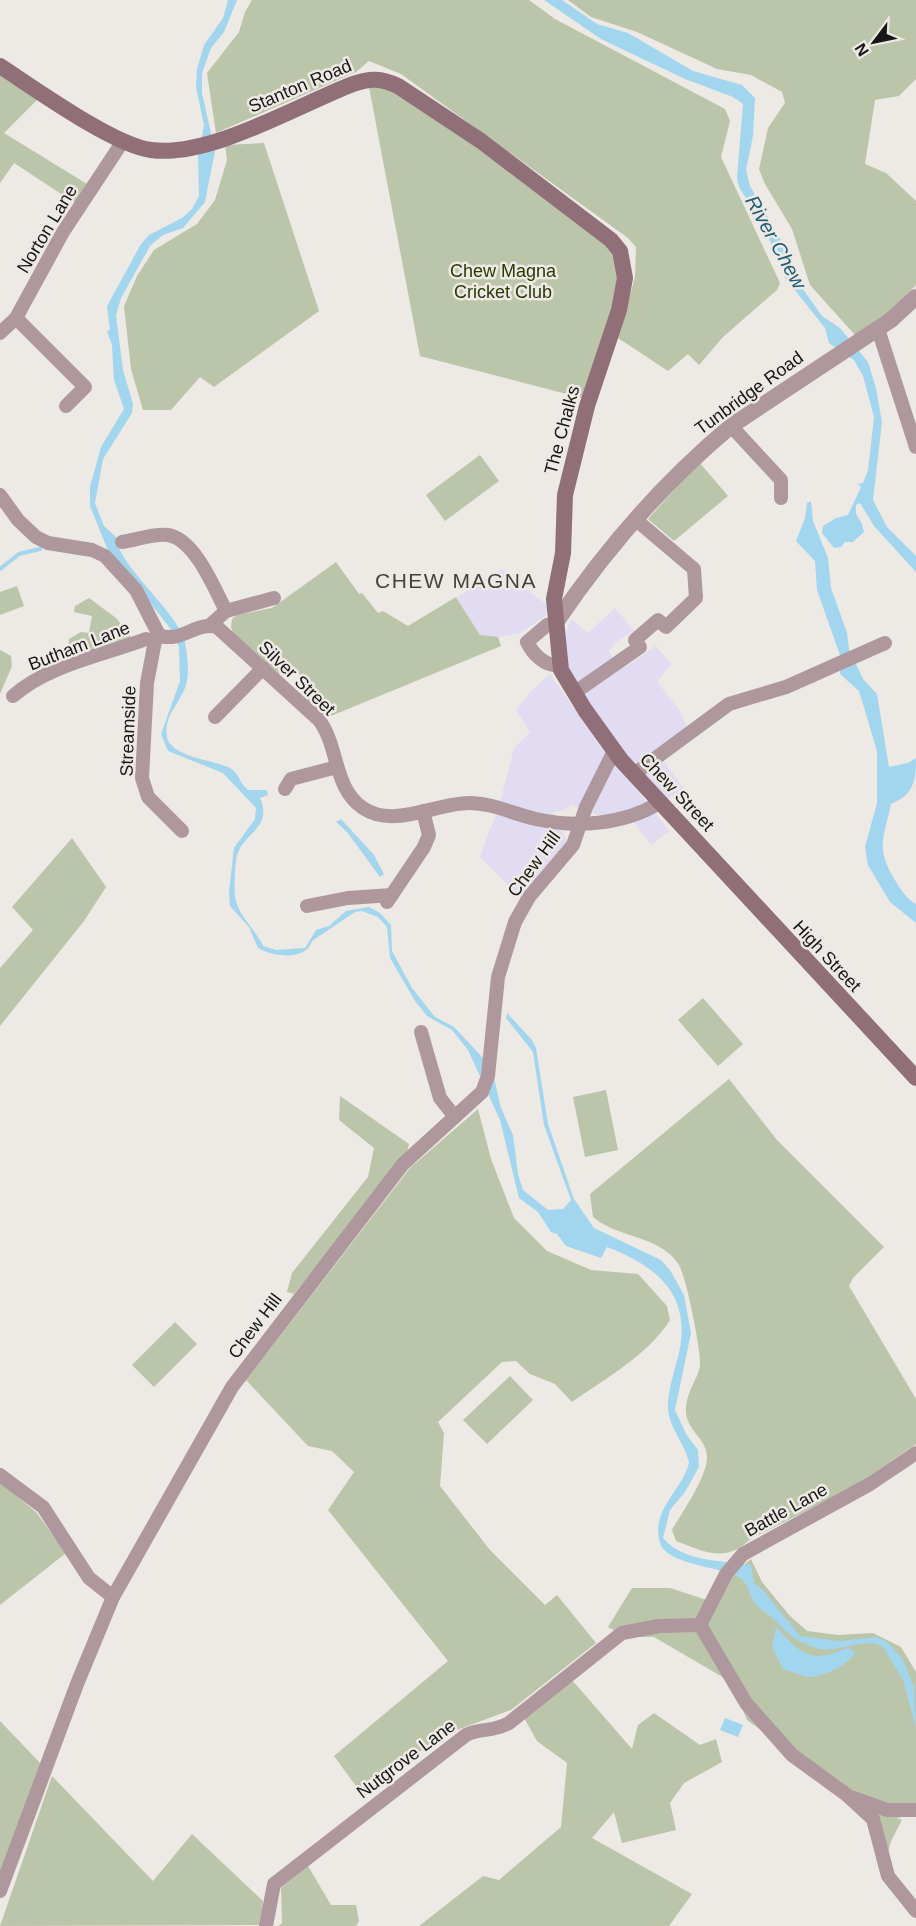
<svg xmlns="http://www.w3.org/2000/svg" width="916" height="1926" viewBox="0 0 916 1926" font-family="Arial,sans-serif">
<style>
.commercial{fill:#e1dcf2}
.green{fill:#bbc5a9}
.water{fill:#a2d6ef}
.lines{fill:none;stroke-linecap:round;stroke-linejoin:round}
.stream{stroke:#a2d6ef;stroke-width:4}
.minor{stroke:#ae979d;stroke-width:14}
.tertiary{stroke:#ae979d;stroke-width:16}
.secondary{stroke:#916f78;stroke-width:16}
.labels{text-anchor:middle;stroke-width:5;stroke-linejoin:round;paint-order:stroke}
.street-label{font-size:18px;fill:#191716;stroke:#ede9e4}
.park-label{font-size:18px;fill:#2c3904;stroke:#ede9e4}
.water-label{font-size:20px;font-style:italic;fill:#1e5d77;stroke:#ede9e4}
.quarter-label{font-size:21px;letter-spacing:1.5px;fill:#46433f;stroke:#ede9e4}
</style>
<rect width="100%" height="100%" fill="#ede9e4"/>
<!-- commercial -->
<g class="commercial">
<path d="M502 569 548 606 546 615 521 633 498 637 480 635 457 597Z"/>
<path d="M615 608 634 631 616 642 609 651 614 662 626 667 656 646 671 664 657 682 680 711 687 729 657 752 684 789 663 802 582 696 566 662 563 642 571 619 588 633Z"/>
<path d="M550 674 601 747 621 769 669 831 651 845 631 818 598 815 572 805 564 810 552 812 568 842 524 901 480 857 500 803 514 748 530 732 516 710 530 692Z"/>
</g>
<!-- green -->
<g class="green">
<path d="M252 0H529L555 19 725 109 730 121 721 157 780 283 777 290 723 337 699 365 688 354 668 371 618 338 635 277 636 247 628 238 401 74 369 61 356 72 216 133 207 73 239 32 245 12Z"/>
<path d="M568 0H916V79L899 96 875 100 865 164 886 173 916 201V285L890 313 855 335 810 285 792 229 765 184 759 169 768 128 785 103 782 92 751 75 717 69 637 32 591 17Z"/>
<path d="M0 74 39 98 4 133 87 184 75 203 14 163 0 183Z"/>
<path d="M385 86 407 96 614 248 620 266 614 302 582 398 420 356 369 87Z"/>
<path d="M264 143 319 311 214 387 200 377 171 410H143L131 369 124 306 137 276 154 250 197 224 215 200 227 160 225 145Z"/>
<path d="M480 455 499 481 445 521 426 495Z"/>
<path d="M699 462 728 496 674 541 648 519Z"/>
<path d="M336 562 359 594 362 593 378 613 383 611 408 626 456 597 480 635 498 637 501 646 326 718 321 717 300 699 304 696 298 684 303 682 296 668H288L275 676 234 636 231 627 232 619 237 615 272 608Z"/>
<path d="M17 586 24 606 0 615V592Z"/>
<path d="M89 598 116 618 134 641 67 663 69 639 81 632 89 633 92 616 74 612 75 606Z"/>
<path d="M0 650 11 656 12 666 0 694Z"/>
<path d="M72 838 106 887 84 921 0 1026V968L33 930 12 907Z"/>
<path d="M703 998 743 1044 718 1066 678 1020Z"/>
<path d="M729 1079 777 1140 884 1247 853 1278 849 1286 916 1399V1444L855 1486 749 1540C726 1563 704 1552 676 1541L672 1530C682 1512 708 1476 707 1456 706 1438 687 1431 686 1412 685 1392 700 1377 700 1364 701 1351 687 1282 681 1270 680 1265 674 1258 671 1255 649 1235 615 1236 593 1217L590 1194Z"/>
<path d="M606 1090 618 1150 585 1157 573 1097Z"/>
<path d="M340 1096 409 1144 407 1153 294 1294 287 1292 292 1273 368 1177 374 1148 339 1120Z"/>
<path d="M478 1109 491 1159 514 1218 547 1251 591 1270 638 1274 667 1306 670 1320C648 1355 606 1378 572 1402L555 1384 530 1374 516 1361 502 1362 438 1422 444 1433 440 1486 490 1550 545 1605 557 1595 596 1643 511 1710 438 1737 364 1797 334 1756 448 1661 328 1510 354 1472 332 1451 308 1446 246 1380 410 1168Z"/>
<path d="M175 1322 197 1344 154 1387 132 1365Z"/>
<path d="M510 1376 533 1400 487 1444 463 1420Z"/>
<path d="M0 1482 36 1512 66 1553 0 1605Z"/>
<path d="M751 1559 762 1582 790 1616 807 1631 838 1635 873 1633 901 1647 916 1672V1814L897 1818 902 1820 891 1841 887 1857 862 1803 747 1720 731 1682 654 1637H625L608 1627 632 1588H670L710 1601 728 1578Z"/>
<path d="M572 1680 632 1749 638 1725 654 1713 700 1745 716 1739 722 1762 684 1783 670 1803 676 1830 622 1843 614 1812 592 1838 692 1894 669 1926H419L483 1876 499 1880 561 1827 567 1763 537 1741 524 1718Z"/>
<path d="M0 1721 42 1765 0 1873Z"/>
<path d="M52 1776 153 1881 192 1834 263 1901 262 1925 0 1926Z"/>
<path d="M308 1866 331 1905H356L359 1921 356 1926H278L282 1923 281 1888Z"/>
</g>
<!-- water -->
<g class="water">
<path d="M228 0H237L224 32 211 48 202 73V93L215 151 205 202 183 228 163 235 150 246 121 298 116 315 123 370 133 404 132 413 103 459 95 503 104 526 118 539C114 560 175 611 184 638 187 651 190 672 186 685 180 705 161 717 168 741 180 759 211 759 230 768 239 773 240 784 248 790H267L268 795 260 798C273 828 245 831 237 855 235 862 234 889 235 897 237 914 256 930 263 946L276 950 305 948 316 930 329 926 346 911 369 907 380 913 391 925 392 951 412 988 435 1017 454 1027 485 1060 493 1074 501 1108 513 1135 518 1174 523 1190 548 1210 563 1209 571 1200 544 1125 533 1052 506 1018 507 1013 532 1040 536 1048 548 1124 574 1199 594 1228 661 1260 670 1270 684 1295 691 1333 675 1410 686 1434 698 1450 699 1467 685 1492 670 1510 663 1538C684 1563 722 1560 751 1565L754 1583 763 1590 800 1636 840 1641 876 1637 886 1641 902 1658 914 1687 916 1728 903 1680 883 1647C864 1636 840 1653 820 1649 800 1644 787 1634 775 1620 769 1614 758 1609 754 1602 748 1593 749 1582 737 1576 719 1567 666 1564 660 1543 650 1510 682 1491 689 1463 685 1442 666 1425 668 1403 669 1387 675 1369 679 1353 692 1294 656 1266 607 1247L601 1258 566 1246 557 1234 551 1232 538 1212 519 1198 500 1120 468 1050 452 1030 427 1016 415 1001 390 958 387 927 378 917 362 911 355 912 312 941C306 961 273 957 258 948L249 927 230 906 229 892 234 848 255 819 256 808 223 773 168 751 161 734 180 681 179 647 170 628 107 548 90 506V487L101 447 124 409 114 380 112 345 107 331 110 330 107 306 141 244 149 235 182 218 192 209 199 196 198 155 204 125 196 87 197 69 204 45 223 18Z"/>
<path d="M544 0H562L597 24 628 33 693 71 742 85 755 98 753 136 746 170 750 186 780 238 800 285 822 316 840 328 868 362 876 388 882 422 873 500 887 527 916 556V572L874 526 860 503 856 505V514L862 524 864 532 853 542H845L841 547 834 548 822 533 823 526 836 518 848 515 861 487 858 484 863 483 868 470 874 417 863 376 854 360 829 343 825 328 786 279 764 227 739 187 737 178 743 104 733 97 685 79 601 39Z"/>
<path d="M811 501 813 521 828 558 831 588 847 633 849 649 863 679 877 694 889 767 908 763 916 758C916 780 914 795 891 804 884 838 875 848 895 880 901 890 906 898 916 904V923L890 902 868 865 865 847 877 803V751L859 691 840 674 841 658 817 590 815 561 796 541 805 518 807 503Z"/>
<path d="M341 819 374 855 384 874 380 877 347 832 336 822Z"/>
<path d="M776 1627C803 1655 809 1664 848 1648L855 1652C851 1664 824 1676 811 1677 803 1677 792 1671 783 1669L772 1647Z"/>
<path d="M725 1718 743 1725 738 1737 720 1730Z"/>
</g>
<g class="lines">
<!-- stream -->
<path class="stream" d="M0 569 19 554 40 549"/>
<!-- minor -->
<g class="minor">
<path d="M16 318 85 387 66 406"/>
<path d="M878 329 916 447"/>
<path d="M0 333 16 318 63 232 123 141"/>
<path d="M731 426 781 480V498"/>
<path d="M0 495 18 520 36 537 48 543 92 550 105 556 136 590 159 635"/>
<path d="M122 542C136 540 154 533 168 535 195 539 215 590 226 611"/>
<path d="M555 624 547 625 527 642C533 654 545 667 560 665"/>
<path d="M210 625 226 611 274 598"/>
<path d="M159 635C180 644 196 621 217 627L319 720C339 746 333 788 363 808 394 829 436 803 469 803 493 803 513 814 536 819 576 828 623 825 659 803"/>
<path d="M155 641 147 683 142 778 148 797 182 831"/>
<path d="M574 693 640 647 635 640 658 620 666 627 696 598 694 569 635 519"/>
<path d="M13 696C48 665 104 655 146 639L155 641 159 635"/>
<path d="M215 717 263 668"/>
<path d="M634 774 729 704 786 687 885 643"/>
<path d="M285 789 291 779 337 767"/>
<path d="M387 902 424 847 429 835 423 811"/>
<path d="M307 906 348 898 392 895"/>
<path d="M421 1032 440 1098 455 1117"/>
<path d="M0 1475 43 1507 89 1578 113 1597"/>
<path d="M700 1625 746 1703 792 1755 847 1795 873 1819 888 1876 916 1911"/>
<path d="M700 1625 726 1574 743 1554 870 1484 916 1453"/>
<path d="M854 1798 887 1810H916"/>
<path d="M0 1891 77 1684 113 1597 232 1387 403 1164 482 1092 488 1076 498 977 515 922 529 897 573 845 586 807 614 751"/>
<path d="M266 1926 274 1884 466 1735C482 1727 491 1733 509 1723L622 1633 659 1626 700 1625"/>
</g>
<!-- tertiary -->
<path class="tertiary" d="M555 624C604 551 663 483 731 426L891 320 916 297"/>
<!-- secondary -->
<path class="secondary" d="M0 66C34 88 113 145 151 150 210 158 298 105 353 84 370 78 381 78 398 86L481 141 611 240 620 251 625 278 619 310 587 406 565 495 563 553 554 599 561 670 585 710 621 760 916 1078"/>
</g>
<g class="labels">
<!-- street labels -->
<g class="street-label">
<text transform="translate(300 86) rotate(-23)" y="6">Stanton Road</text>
<text transform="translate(47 229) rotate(-59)" y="6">Norton Lane</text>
<text transform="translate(749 393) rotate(-36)" y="6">Tunbridge Road</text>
<text transform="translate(562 430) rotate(-75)" y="6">The Chalks</text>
<text transform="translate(79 646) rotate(-21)" y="6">Butham Lane</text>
<text transform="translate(297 678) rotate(44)" y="6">Silver Street</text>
<text transform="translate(128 731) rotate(-88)" y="6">Streamside</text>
<text transform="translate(677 792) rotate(47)" y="6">Chew Street</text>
<text transform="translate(534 864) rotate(-54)" y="6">Chew Hill</text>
<text transform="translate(827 956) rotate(47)" y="6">High Street</text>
<text transform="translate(255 1326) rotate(-53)" y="6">Chew Hill</text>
<text transform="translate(786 1510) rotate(-29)" y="6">Battle Lane</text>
<text transform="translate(406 1759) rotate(-37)" y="6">Nutgrove Lane</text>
</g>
<!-- park labels -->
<g class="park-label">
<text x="503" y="277">Chew Magna<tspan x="503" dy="21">Cricket Club</tspan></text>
</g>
<!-- water labels -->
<g class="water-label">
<text transform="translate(776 242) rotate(61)" y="7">River Chew</text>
</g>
<!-- quarter labels -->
<g class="quarter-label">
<text x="456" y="588">CHEW MAGNA</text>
</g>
</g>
<!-- north arrow -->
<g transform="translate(874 42) rotate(238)" stroke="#ede9e4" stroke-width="4.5" paint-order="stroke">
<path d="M0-4.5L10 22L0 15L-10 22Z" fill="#191716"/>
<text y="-9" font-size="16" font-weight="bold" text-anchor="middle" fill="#191716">N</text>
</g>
</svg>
